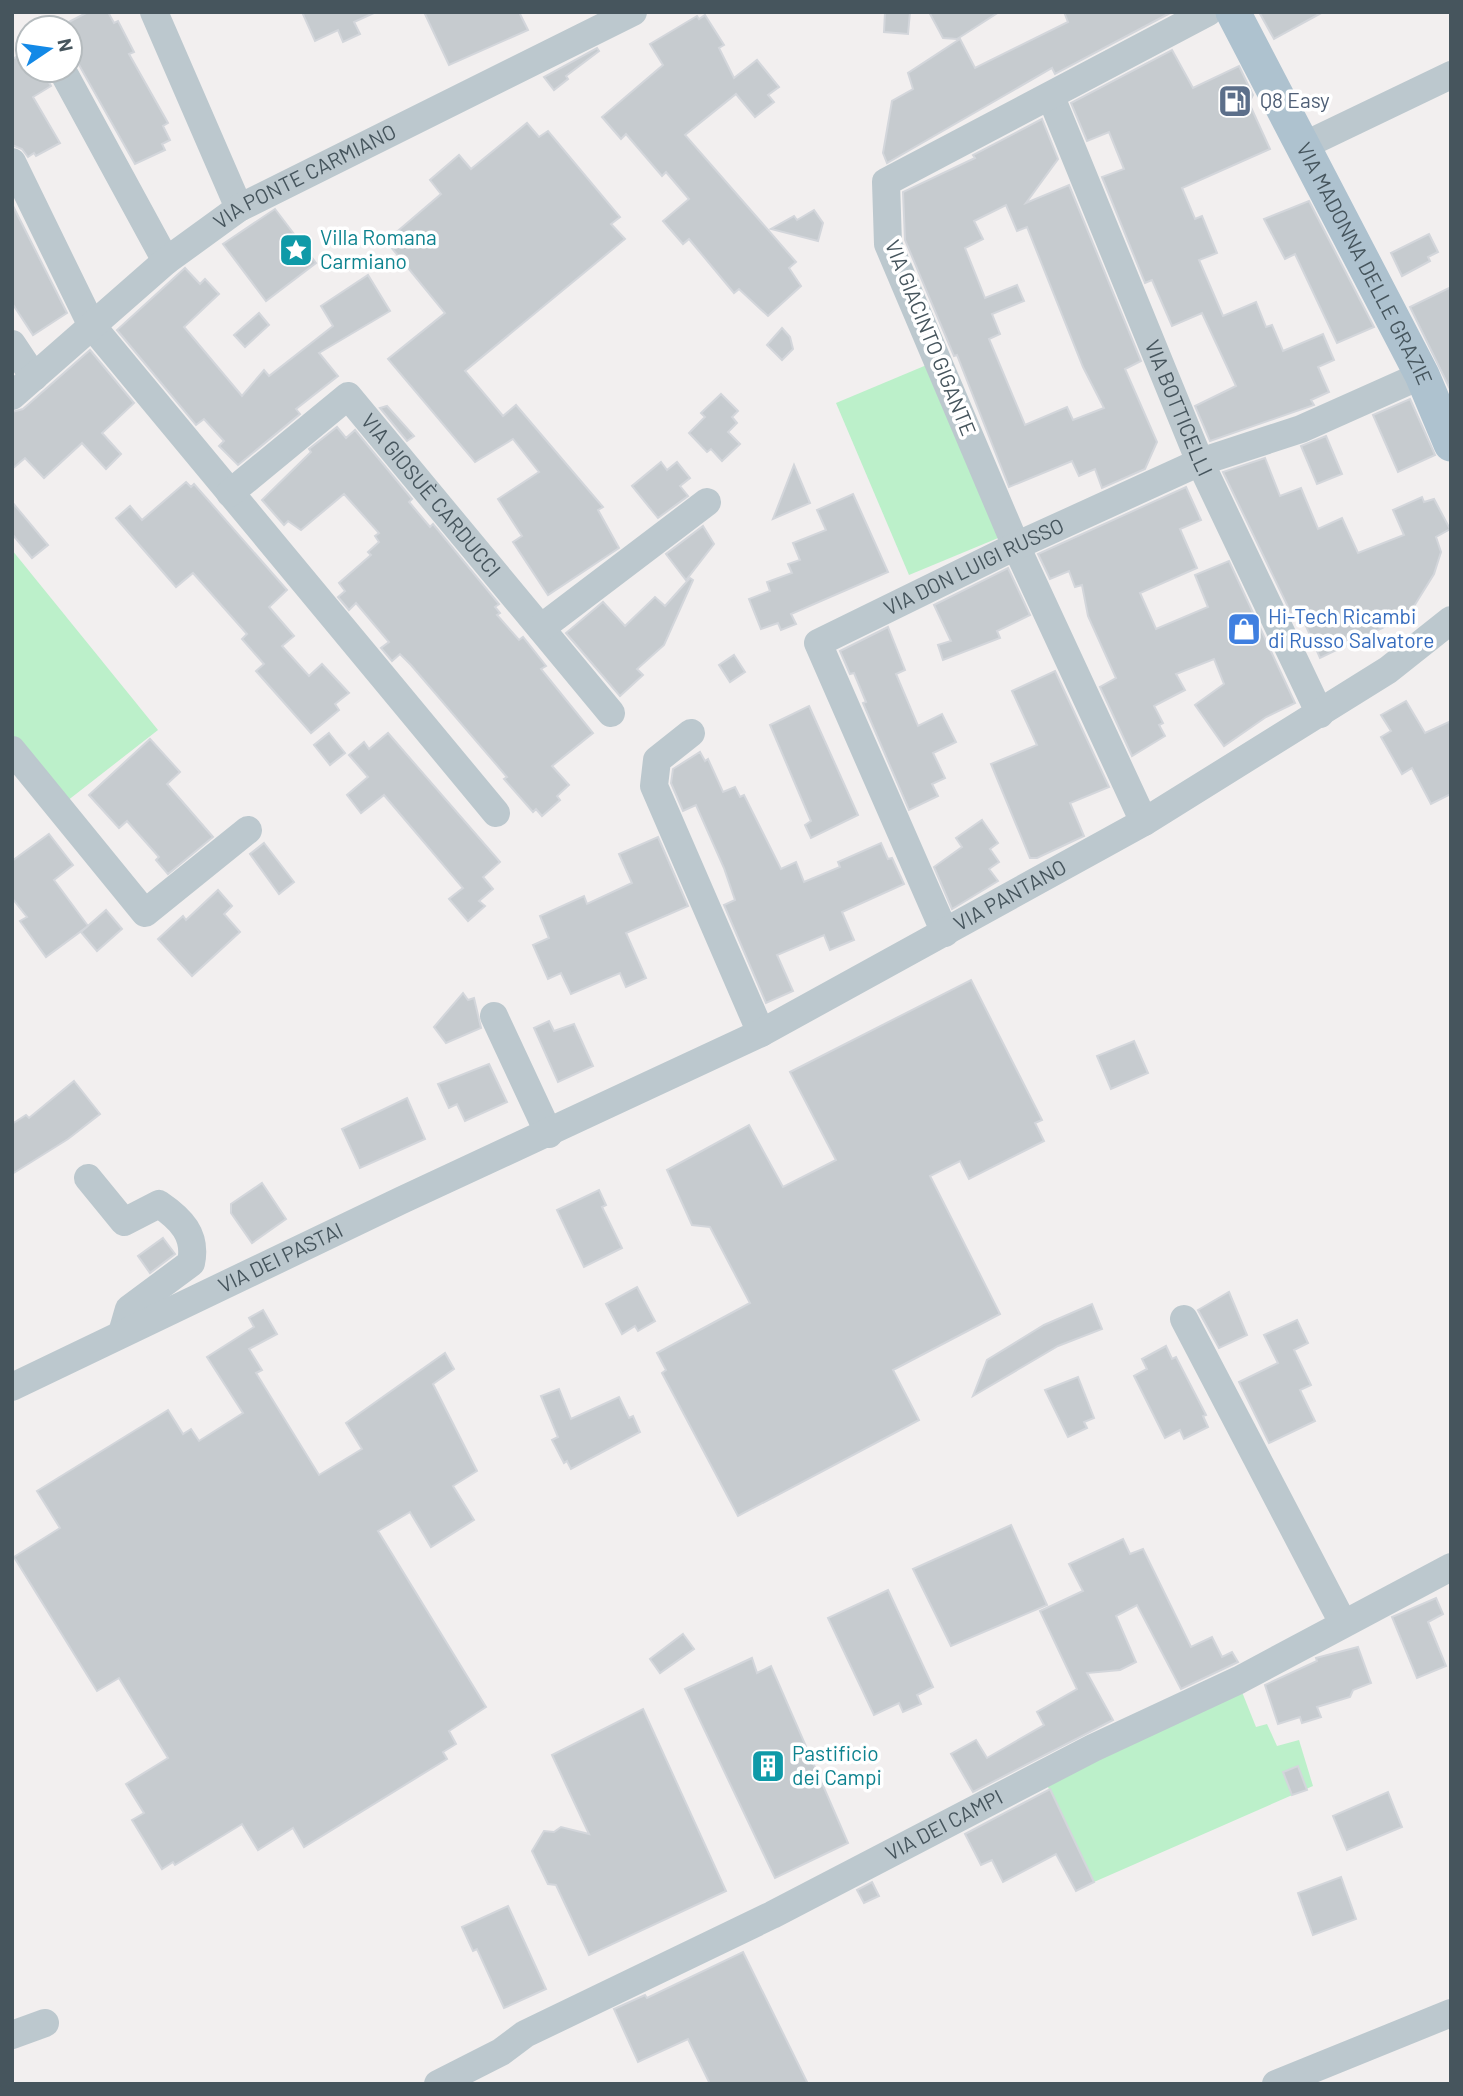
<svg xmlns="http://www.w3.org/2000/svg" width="1463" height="2096" viewBox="0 0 1463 2096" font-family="Barlow,sans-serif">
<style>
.green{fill:#bcf0ca}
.building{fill:#c6cbcf;stroke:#d3d6db;stroke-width:2;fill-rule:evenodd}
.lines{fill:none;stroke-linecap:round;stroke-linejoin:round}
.minor{stroke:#bcc8ce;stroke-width:28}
.major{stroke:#aec2cf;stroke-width:35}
.labels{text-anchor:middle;stroke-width:7;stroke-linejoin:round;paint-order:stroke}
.service-label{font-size:21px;fill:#4e5e75;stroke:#fff;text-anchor:start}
.street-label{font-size:21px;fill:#46555d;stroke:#fff}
.culture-label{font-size:21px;fill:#0d838f;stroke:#fff;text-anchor:start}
.shop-label{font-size:21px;fill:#366cbe;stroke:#fff;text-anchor:start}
</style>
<rect width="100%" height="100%" fill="#f2efef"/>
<!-- green -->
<g class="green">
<path d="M929 364 1003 536 909 575 836 403Z"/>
<path d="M12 550 158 730 67 801 12 734Z"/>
<path d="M1240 1687 1256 1727 1267 1724 1277 1746 1299 1740 1313 1786 1094 1882 1047 1785Z"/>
</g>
<!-- building -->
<g class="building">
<path d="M88 12H108L114 23 118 21 134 52 129 54 168 123 163 126 170 140 162 144 165 150 135 164 70 49V28L63 25Z"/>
<path d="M302 12H376L354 22 360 34 343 42 338 30 315 41Z"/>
<path d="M424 12H519L528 30 449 65Z"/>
<path d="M885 12H910L908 34 884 32Z"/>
<path d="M929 12H999L957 39 943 38Z"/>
<path d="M1064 12H1172L1055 74 1052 68 887 163 883 153 892 101 913 89 908 73 960 39 975 68 1068 22Z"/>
<path d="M1259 12H1323L1274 39Z"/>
<path d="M705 15 724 45 719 48 734 78 757 60 779 87 768 95 774 102 755 117 736 94 685 135 796 262 789 268 801 286 768 316 739 289 734 293 689 239 683 244 663 221 689 199 666 172 662 176 626 134 621 139 602 117 663 65 650 44 697 16 699 19Z"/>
<path d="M597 48 599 51 566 76 568 79 554 90 544 77Z"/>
<path d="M1172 50 1193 88 1239 66 1253 95 1249 103 1270 149 1182 188 1195 219 1202 216 1217 253 1199 260 1223 316 1256 302 1266 327 1272 325 1283 351 1323 334 1334 360 1318 367 1329 392 1311 400 1314 405 1210 441 1195 406 1236 386 1202 313 1172 326 1152 280 1145 283 1102 177 1124 169 1109 132 1087 141 1071 103Z"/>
<path d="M28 51V70H42L51 86 33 97 60 143 36 156 34 153 28 157 22 149 12 145V59Z"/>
<path d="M1042 119 1058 159 1026 203 1069 185 1141 361 1125 369 1157 442 1145 469 1102 488 1095 469 1079 476 1072 461 1009 487 957 355 954 356 905 240 903 192 975 158 973 155ZM1006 205 1017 231 1027 227 1083 367 1104 408 1073 420 1067 407 1025 425 989 339 1000 334 992 314 1024 301 1017 285 985 298 965 248 983 239 974 221Z"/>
<path d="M527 123 539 137 548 131 620 217 611 224 625 239 465 371 503 416 516 405 603 507 598 510 619 548 548 595 513 542 522 536 498 499 539 472 513 439 475 462 388 359 445 313 386 241 441 194 430 180 459 155 471 169Z"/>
<path d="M1309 201 1374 327 1337 343 1295 254 1285 259 1264 219Z"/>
<path d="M12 204 67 313 33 335 12 303Z"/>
<path d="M275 209 316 263 266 301 223 244Z"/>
<path d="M814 210 823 223 818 241 771 229 794 216 797 220Z"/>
<path d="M1429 234 1438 252 1428 257 1430 261 1402 276 1391 253Z"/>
<path d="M185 268 200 284 205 279 219 294 184 327 242 396 264 370 269 376 333 326 321 306 368 275 390 311 319 353 338 376 296 409 300 414 238 465 219 446 224 441 204 419 196 425 117 330Z"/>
<path d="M1451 287V391L1410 307Z"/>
<path d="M259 313 269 325 245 347 234 335Z"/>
<path d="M782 328 790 337 793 349 782 360 767 345Z"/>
<path d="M90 350 134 403 102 433 121 454 106 469 82 443 44 478 25 458 12 469V412L23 409Z"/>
<path d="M721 394 738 411 732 417 737 423 728 432 740 444 722 461 711 449 707 452 689 433 705 417 701 413Z"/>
<path d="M1410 399 1435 455 1398 472 1373 415Z"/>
<path d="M387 406 414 436 407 441 380 408Z"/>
<path d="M337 427 346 438 355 430 412 499 409 502 430 527 433 524 499 604 495 607 500 613 497 615 519 640 523 637 546 666 541 669 593 733 552 766 569 785 557 796 560 800 542 816 536 809 533 812 504 779 507 777 411 665 400 654 392 661 381 648 389 642 356 603 349 610 338 597 345 591 339 583 371 555 368 552 379 542 375 536 379 533 344 494 301 530 288 521 284 525 262 500 311 452 309 449Z"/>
<path d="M1326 436 1342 474 1317 484 1301 446Z"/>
<path d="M1265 458 1280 496 1301 488 1318 529 1342 518 1358 553 1404 535 1393 510 1422 497 1424 502 1434 499 1450 529 1436 537 1441 552 1434 574 1411 611 1398 616 1399 620 1320 658 1299 610 1291 613 1223 472Z"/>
<path d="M661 462 667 470 677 462 690 478 680 486 688 496 658 518 632 486Z"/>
<path d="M794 465 810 503 773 519Z"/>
<path d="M186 482 191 487 194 484 287 590 269 607 294 636 282 646 309 676 322 664 349 693 335 704 339 710 311 733 256 671 264 664 242 639 247 634 193 573 176 587 116 518 130 506 142 520Z"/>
<path d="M1186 487 1201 520 1180 529 1197 568 1140 593 1156 629 1208 607 1195 575 1229 561 1295 703 1266 717 1224 746 1195 705 1224 684 1214 659 1176 674 1185 690 1154 706 1163 723 1159 725 1165 736 1132 756 1100 687 1116 678 1088 616 1082 585 1075 587 1069 571 1050 579 1038 554Z"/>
<path d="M853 494 888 572 791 614 796 624 781 630 778 623 761 629 749 599 770 591 767 582 792 573 788 564 800 560 793 543 826 530 817 510Z"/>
<path d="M12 502 48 545 32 558 12 534Z"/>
<path d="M703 526 714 544 686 580 666 554Z"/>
<path d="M1008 568 1030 615 997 631 1000 638 943 660 938 645 951 641 934 605Z"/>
<path d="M690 578 693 580 664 645 637 669 643 675 620 696 566 633 603 602 625 626 655 597 665 606Z"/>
<path d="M888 627 905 670 896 674 918 726 942 714 956 742 933 753 945 778 932 784 938 796 909 810 863 703 866 702 854 673 850 674 840 651Z"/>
<path d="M734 655 745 672 730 682 719 665Z"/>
<path d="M1055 671 1109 787 1070 803 1084 836 1037 858H1030L991 764 1037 745 1012 691Z"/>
<path d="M1406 701 1425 733 1451 721V794L1431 804 1412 768 1402 774 1381 737 1391 731 1381 715Z"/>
<path d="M809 706 858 815 811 838 805 825 811 821 770 725Z"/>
<path d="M329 733 345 753 330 765 314 745Z"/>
<path d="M388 733 500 862 483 877 493 889 479 901 485 906 468 921 449 899 463 888 384 795 361 813 347 795 368 777 349 755 364 742 369 749Z"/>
<path d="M150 739 180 772 167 784 213 837 168 874 156 860 159 857 127 821 119 828 89 795Z"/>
<path d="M700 752 705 761 708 759 723 792 735 787 740 797 744 795 781 869 796 862 804 882 840 867 838 862 881 843 888 859 892 858 904 884 842 912 854 940 830 950 824 935 777 955 793 991 766 1003 724 905 735 900 724 868 696 805 683 811 671 783 673 769Z"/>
<path d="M982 820 998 843 990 849 999 862 989 869 998 881 952 909 934 867 962 847 956 838Z"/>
<path d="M49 834 73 865 54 880 88 926 46 957 20 921 27 917 12 898V861Z"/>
<path d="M658 837 688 906 626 933 646 978 626 987 620 973 571 994 561 973 548 979 533 945 549 938 540 916 584 896 587 904 632 883 619 854Z"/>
<path d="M264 843 294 882 279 894 250 854Z"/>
<path d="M218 890 232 906 224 914 240 932 192 976 158 939 183 916 186 920Z"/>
<path d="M106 910 122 929 97 951 81 932Z"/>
<path d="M971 980 1042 1120 1035 1123 1044 1141 969 1179 960 1161 930 1176 1000 1314 893 1370 919 1420 738 1516 662 1373 666 1370 657 1353 750 1303 710 1227 692 1225 667 1170 749 1125 783 1187 836 1160 790 1072Z"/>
<path d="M463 993 468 1000 474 998 481 1028 446 1043 434 1027Z"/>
<path d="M549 1021 554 1031 574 1024 593 1066 558 1082 534 1028Z"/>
<path d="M1134 1041 1148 1073 1111 1089 1097 1056Z"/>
<path d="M489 1064 507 1102 465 1121 457 1104 449 1108 438 1084Z"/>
<path d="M74 1081 100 1114 68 1139 12 1174V1124L26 1115 29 1118Z"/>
<path d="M407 1098 425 1139 360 1168 342 1129Z"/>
<path d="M262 1183 286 1219 252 1243 231 1213V1204Z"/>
<path d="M599 1190 606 1205 602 1207 622 1248 584 1267 557 1210Z"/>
<path d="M163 1238 175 1254 150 1273 138 1256Z"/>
<path d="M637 1287 655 1321 638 1331 635 1326 622 1334 606 1304Z"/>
<path d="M1229 1292 1247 1335 1219 1348 1198 1310Z"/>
<path d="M1092 1304 1102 1329 1058 1346 973 1396 987 1360 1044 1325Z"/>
<path d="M263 1310 277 1334 249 1349 262 1370 256 1373 319 1475 362 1449 346 1423 445 1353 454 1369 433 1384 477 1471 453 1486 474 1520 431 1547 410 1512 378 1531 486 1707 449 1731 456 1744 443 1752 447 1759 304 1847 293 1828 258 1850 242 1824 175 1865 173 1862 162 1869 132 1820 144 1813 126 1784 168 1758 119 1678 97 1691 14 1557 60 1528 37 1491 168 1410 183 1434 191 1429 199 1441 243 1413 207 1357 254 1327 249 1318Z"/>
<path d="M1297 1320 1308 1343 1294 1350 1311 1385 1300 1390 1315 1421 1269 1443 1239 1382 1278 1363 1264 1335Z"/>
<path d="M1166 1346 1172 1359 1176 1357 1206 1415 1203 1416 1208 1427 1184 1439 1180 1430 1165 1438 1134 1376 1147 1369 1142 1359Z"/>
<path d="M1078 1377 1094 1418 1084 1422 1087 1428 1068 1437 1045 1390Z"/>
<path d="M559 1389 571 1419 619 1397 629 1418 633 1416 640 1432 571 1469 567 1461 564 1463 552 1440 558 1437 541 1396Z"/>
<path d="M1011 1525 1047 1605 951 1646 913 1569Z"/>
<path d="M1123 1539 1130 1554 1143 1549 1191 1647 1212 1637 1222 1657 1232 1652 1238 1662 1181 1689 1137 1605 1116 1616 1136 1662 1120 1670 1087 1673 1113 1720 973 1792 951 1754 976 1740 987 1758 1044 1725 1037 1712 1077 1689 1040 1611 1083 1591 1069 1564Z"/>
<path d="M888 1590 933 1687 917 1695 921 1704 903 1712 899 1703 874 1715 828 1618Z"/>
<path d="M1436 1598 1443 1614 1428 1622 1446 1666 1417 1678 1392 1617Z"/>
<path d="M683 1634 694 1649 660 1673 650 1659Z"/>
<path d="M1358 1647 1371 1683 1353 1690 1350 1697 1317 1707 1321 1717 1302 1723 1300 1717 1278 1724 1265 1685 1317 1661 1316 1658Z"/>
<path d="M752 1658 757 1673 771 1666 848 1843 775 1878 685 1689Z"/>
<path d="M643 1709 726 1891 589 1955 556 1885 548 1884 532 1851 544 1831 554 1832 561 1827 589 1834 552 1755Z"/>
<path d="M1298 1766 1307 1790 1292 1795 1283 1772Z"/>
<path d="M1050 1789 1094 1882 1076 1891 1056 1854 1003 1882 992 1860 981 1865 965 1834Z"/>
<path d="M1388 1792 1402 1827 1347 1850 1333 1816Z"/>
<path d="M1341 1877 1356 1919 1313 1935 1298 1893Z"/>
<path d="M872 1882 879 1896 864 1903 857 1890Z"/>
<path d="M508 1906 546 1989 504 2008 477 1949 473 1951 462 1927Z"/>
<path d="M743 1952 808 2084H710L688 2039 638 2062 614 2009 645 1995 647 1998Z"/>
</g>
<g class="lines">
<!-- minor -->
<g class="minor">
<path d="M154 12 239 208"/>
<path d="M62 70 166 261"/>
<path id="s1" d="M1051 97 1200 462 1320 714"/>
<path d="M1303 146 1451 75"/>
<path d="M12 162 92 326 496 813"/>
<path d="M12 344 34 377"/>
<path id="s2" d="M12 396 166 261 239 208 633 12"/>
<path id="s3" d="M230 493 348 396 611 713"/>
<path d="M541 628 707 502"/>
<path d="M691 733 657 760 654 786 761 1033"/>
<path d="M12 750 145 913 248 830"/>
<path d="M1144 822 1016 546 888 244 886 182 1208 12"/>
<path id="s4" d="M945 933 818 643 1016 546 1200 462 1301 429 1422 375"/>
<path d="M494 1016 549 1134"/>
<path d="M88 1178 124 1222 159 1204C181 1219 197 1235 191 1263L129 1309 122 1333"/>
<path d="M1184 1319 1343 1623"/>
<path id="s5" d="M12 1387 402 1200 761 1033 1144 822 1388 670 1451 620"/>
<path d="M12 2035 45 2023"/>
<path id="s6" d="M438 2084 501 2052 525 2034 772 1915 1093 1748 1239 1680 1451 1567"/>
<path d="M1276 2084 1451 2013"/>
</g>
<!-- major -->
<path class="major" id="s7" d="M1233 12 1422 375 1451 444"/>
</g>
<!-- icons -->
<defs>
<g id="fuel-square" transform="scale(1.75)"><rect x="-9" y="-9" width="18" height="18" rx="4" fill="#5c6f8a" stroke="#fff"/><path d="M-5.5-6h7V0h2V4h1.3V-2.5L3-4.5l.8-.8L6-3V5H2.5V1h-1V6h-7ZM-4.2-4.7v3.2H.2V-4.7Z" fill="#fff"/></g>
<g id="sight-square" transform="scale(1.75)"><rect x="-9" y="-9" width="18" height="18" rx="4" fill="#0f9aa8" stroke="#fff"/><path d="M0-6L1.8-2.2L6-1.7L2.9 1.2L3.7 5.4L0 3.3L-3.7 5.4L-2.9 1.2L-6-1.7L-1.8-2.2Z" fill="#fff"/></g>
<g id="shop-square" transform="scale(1.75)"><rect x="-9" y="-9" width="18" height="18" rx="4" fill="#3f7fe0" stroke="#fff"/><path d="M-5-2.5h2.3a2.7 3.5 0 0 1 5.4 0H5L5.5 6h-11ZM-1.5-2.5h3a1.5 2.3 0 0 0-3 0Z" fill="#fff"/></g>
<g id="building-square" transform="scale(1.75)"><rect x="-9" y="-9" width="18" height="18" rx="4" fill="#0f9aa8" stroke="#fff"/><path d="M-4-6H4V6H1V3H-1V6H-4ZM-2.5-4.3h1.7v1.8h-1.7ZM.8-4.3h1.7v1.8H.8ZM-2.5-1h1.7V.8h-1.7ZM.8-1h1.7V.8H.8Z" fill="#fff"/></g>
</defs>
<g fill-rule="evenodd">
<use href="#fuel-square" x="1235" y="101"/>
<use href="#sight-square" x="296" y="250"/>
<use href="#shop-square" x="1244" y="629"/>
<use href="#building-square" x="768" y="1766"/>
</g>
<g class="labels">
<!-- service labels -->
<g class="service-label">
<text x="1260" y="108">Q8 Easy</text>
</g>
<!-- street labels -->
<g class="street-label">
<text dy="7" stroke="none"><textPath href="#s2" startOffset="368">VIA PONTE CARMIANO</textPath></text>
<text dy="7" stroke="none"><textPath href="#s7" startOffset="284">VIA MADONNA DELLE GRAZIE</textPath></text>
<text transform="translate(930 338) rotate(68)" y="7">VIA GIACINTO GIGANTE</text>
<text dy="7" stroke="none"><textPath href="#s1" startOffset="336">VIA BOTTICELLI</textPath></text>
<text dy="7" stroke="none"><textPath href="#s3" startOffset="282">VIA GIOSUÈ CARDUCCI</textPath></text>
<text dy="7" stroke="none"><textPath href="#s4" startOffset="490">VIA DON LUIGI RUSSO</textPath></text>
<text dy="7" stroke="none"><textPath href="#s5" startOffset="1113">VIA PANTANO</textPath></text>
<text dy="7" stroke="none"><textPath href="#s5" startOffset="298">VIA DEI PASTAI</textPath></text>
<text dy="7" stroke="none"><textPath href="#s6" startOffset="569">VIA DEI CAMPI</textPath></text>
</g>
<!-- culture labels -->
<g class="culture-label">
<text x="320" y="245">Villa Romana<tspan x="320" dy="24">Carmiano</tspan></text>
<text x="792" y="1761">Pastificio<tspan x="792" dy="24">dei Campi</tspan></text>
</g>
<!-- shop labels -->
<g class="shop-label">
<text x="1268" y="624">Hi-Tech Ricambi<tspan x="1268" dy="24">di Russo Salvatore</tspan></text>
</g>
</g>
<!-- border -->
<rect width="1463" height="2096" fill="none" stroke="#46555d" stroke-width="28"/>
<!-- north arrow -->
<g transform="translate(49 49) rotate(77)"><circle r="33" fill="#ffffff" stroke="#b5bbbe" stroke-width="2"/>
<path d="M0-5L12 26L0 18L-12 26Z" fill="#1389e7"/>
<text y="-10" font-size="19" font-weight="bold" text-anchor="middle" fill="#46555d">N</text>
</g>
</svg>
